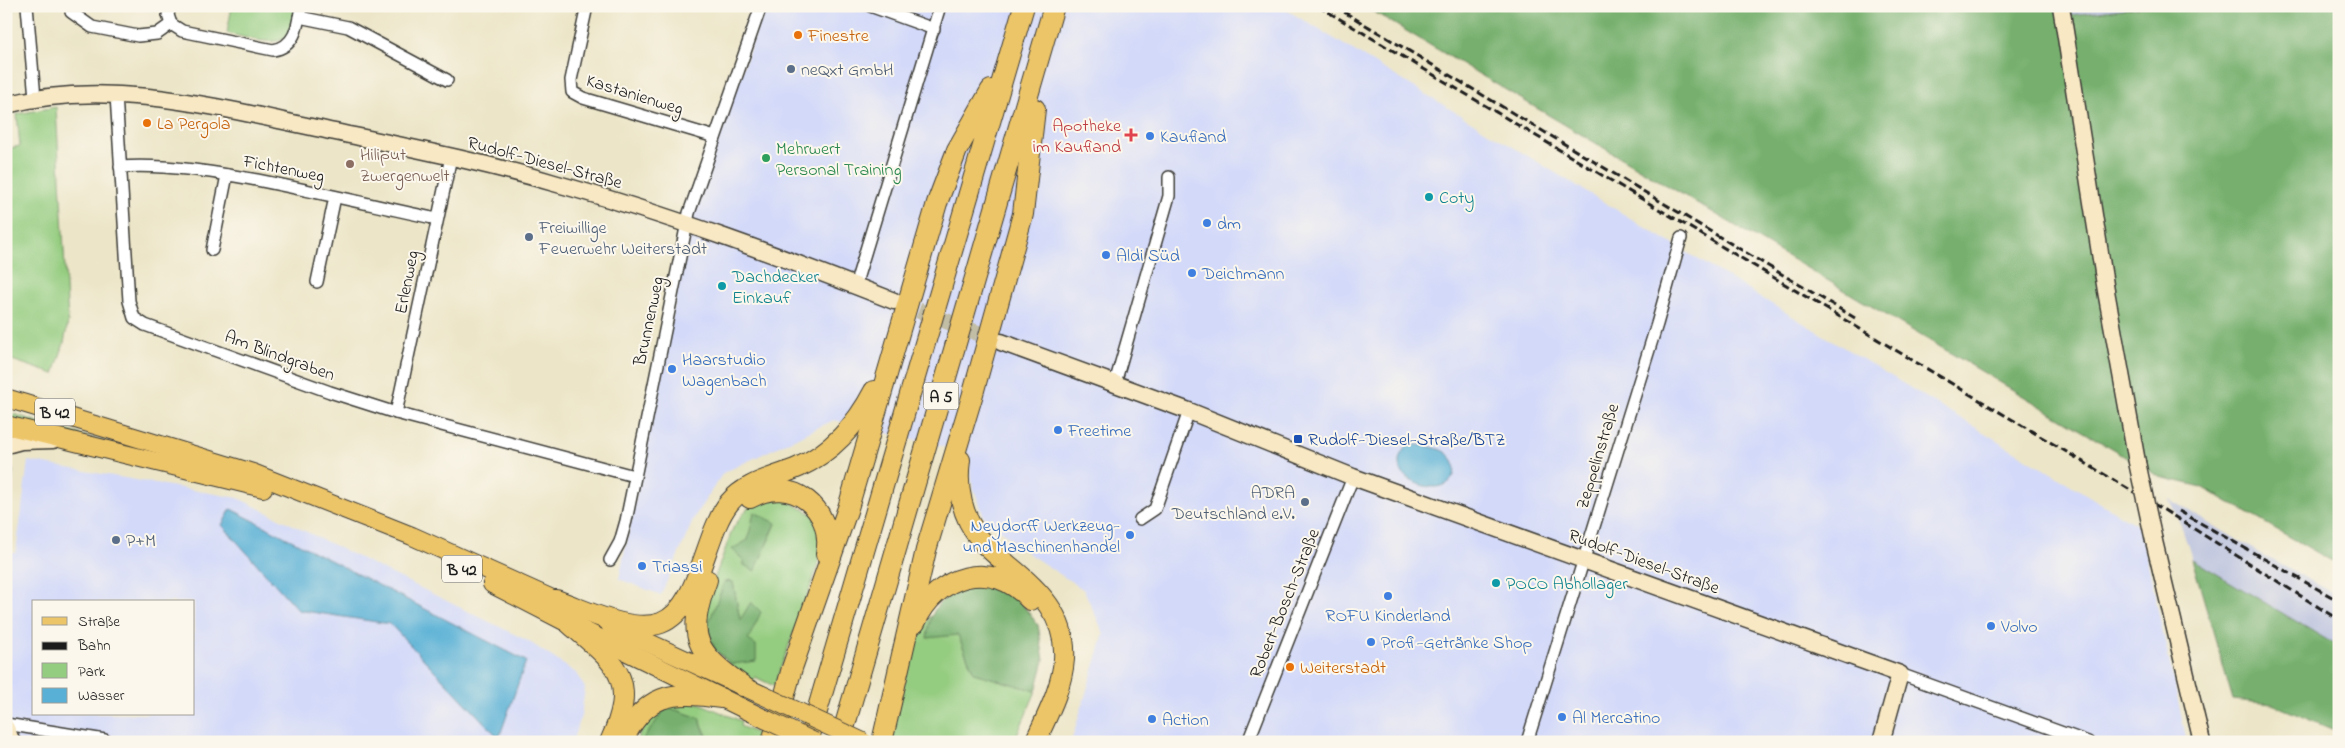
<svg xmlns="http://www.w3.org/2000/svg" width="2345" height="748" viewBox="0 0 2345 748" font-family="'Indie Flower',sans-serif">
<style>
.built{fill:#d3d9f9;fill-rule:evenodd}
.industrial{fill:#bcc3de}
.green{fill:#94cc80;stroke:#58744e;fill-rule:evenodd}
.forest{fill:#77b06e;stroke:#4a6645}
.water{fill:#59b0d6;stroke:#3a6679}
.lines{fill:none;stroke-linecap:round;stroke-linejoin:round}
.secondary-tunnel{stroke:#c2bda5;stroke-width:16;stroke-dasharray:16 8;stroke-linecap:butt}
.street-casing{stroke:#3b3a36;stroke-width:14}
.secondary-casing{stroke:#3b3a36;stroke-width:19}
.primary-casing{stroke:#3b3a36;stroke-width:20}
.highway-casing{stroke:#3b3a36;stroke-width:22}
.street{stroke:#fff;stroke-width:11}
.secondary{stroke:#f8e8c3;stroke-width:16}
.primary{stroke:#edc569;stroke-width:18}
.highway{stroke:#edc569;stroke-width:20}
.rail{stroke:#1c1c1c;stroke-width:3;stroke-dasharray:8 4;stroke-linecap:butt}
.secondary-bridge-casing{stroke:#3b3a36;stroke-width:19;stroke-linecap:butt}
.primary-bridge-casing{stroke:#3b3a36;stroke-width:20;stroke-linecap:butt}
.secondary-bridge{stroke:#f8e8c3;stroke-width:16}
.primary-bridge{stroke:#edc569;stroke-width:18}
.food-dot{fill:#e8710a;stroke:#fbf7ec;stroke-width:2}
.service-dot{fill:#5c6f8a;stroke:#fbf7ec;stroke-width:2}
.health-dot{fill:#e0444e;stroke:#fbf7ec;stroke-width:2}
.shop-dot{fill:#3f7fe0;stroke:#fbf7ec;stroke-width:2}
.leisure-dot{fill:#2e9e5b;stroke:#fbf7ec;stroke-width:2}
.education-dot{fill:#8d6e63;stroke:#fbf7ec;stroke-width:2}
.culture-dot{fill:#0f9aa8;stroke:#fbf7ec;stroke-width:2}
.transit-dot{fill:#1a4fb4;stroke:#fbf7ec;stroke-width:2}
.labels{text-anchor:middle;stroke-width:4;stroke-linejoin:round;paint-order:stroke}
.shield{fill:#fbf7ec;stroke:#5f5e5a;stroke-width:1}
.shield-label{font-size:16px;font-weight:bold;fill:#1c1c1c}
.food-label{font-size:18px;fill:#c56008;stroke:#fbf7ec;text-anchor:start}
.service-label{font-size:18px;fill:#4e5e75;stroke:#fbf7ec;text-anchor:start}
.street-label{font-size:18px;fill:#1c1c1c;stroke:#fbf7ec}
.health-label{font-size:18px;fill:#be3a42;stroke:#fbf7ec;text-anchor:end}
.shop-label{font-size:18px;fill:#366cbe;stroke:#fbf7ec;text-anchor:start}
.leisure-label{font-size:18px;fill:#27864d;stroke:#fbf7ec;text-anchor:start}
.education-label{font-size:18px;fill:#785e54;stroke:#fbf7ec;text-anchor:start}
.culture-label{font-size:18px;fill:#0d838f;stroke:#fbf7ec;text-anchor:start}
.transit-label{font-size:18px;fill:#164399;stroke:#fbf7ec;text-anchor:start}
</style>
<rect width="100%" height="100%" fill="#fbf7ec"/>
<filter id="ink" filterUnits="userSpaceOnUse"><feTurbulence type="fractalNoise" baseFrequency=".02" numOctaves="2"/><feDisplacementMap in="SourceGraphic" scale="10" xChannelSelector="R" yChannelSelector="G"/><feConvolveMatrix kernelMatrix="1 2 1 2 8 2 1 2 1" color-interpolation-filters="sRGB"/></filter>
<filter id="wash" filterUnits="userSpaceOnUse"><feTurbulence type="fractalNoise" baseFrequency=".0096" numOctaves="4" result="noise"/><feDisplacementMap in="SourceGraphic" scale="20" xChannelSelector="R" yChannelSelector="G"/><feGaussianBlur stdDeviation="1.12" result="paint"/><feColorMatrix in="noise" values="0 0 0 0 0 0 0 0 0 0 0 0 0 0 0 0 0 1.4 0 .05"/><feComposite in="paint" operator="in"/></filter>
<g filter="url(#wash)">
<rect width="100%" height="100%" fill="#ece5c7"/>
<!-- built -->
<g class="built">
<path d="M765 6H1280L2140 527 2187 742H1071L1104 634 1084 590 1029 554 984 517 971 481 969 453 834 420 723 473 695 516 661 595 619 579 694 207ZM1409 444 1434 448 1431 487 1407 479Z"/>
<path d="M28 461 238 498 528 641 576 673 585 688 581 716 572 742H6V552L16 553ZM34 602H194V714H34Z"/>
</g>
<!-- industrial -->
<g class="industrial">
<path d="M2070 6H2147L2071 15Z"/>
<path d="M2169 499 2263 555 2339 596V647L2192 559 2183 530Z"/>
</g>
<!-- green -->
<g class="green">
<path d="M232 6H297C296 14 296 23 293 30 285 51 244 37 227 33Z"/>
<path d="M56 107 68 322 64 343 54 374 6 358V149L20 146 17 114Z"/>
<path d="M6 413 16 415 105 442 6 418Z"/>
<path d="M6 453 13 471 6 532Z"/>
<path d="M780 497 814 515 822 543 817 569 774 686 755 677 753 681 738 673 704 639V607L733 528 747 509 762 499ZM754 513 776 524 755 570 744 565V561ZM733 582 740 620 748 640V660L732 664Z"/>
<path d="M930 616 958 635 974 673 1036 691 1014 742 892 741C899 698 909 654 930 616Z"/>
<path d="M699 703 741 721 740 726 763 736 762 742H710L699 718 667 707 641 742H636C641 729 655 707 670 704 679 702 690 703 699 703Z"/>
</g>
<!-- forest -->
<g class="forest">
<path d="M1364 6H2070L2071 15 2147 6H2339V565L2202 487 2160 477Z"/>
<path d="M754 512 776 523 755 571 744 565V561L732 549 748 540Z"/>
<path d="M2192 559 2339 647V732L2272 704 2233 700Z"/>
<path d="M725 581 733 582 740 620 751 602 761 612 748 640 756 645V661L732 664 715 650 707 627Z"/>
<path d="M975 583 996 587 1019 600 1038 625 1044 660 1036 691 974 673 958 635 927 638C932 601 942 598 975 583Z"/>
<path d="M667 707 699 718 709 742H641Z"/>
</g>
<!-- water -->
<g class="water">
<path d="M1409 444C1423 446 1444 446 1452 459 1455 464 1456 472 1453 477 1441 502 1374 476 1409 444Z"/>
<path d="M231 509 526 661 499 738 390 624 298 610 222 525Z"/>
</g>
</g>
<g filter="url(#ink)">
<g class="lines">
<!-- secondary-tunnel -->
<path class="secondary-tunnel" d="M896 302 999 341"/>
<!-- street casing -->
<g class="street-casing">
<g id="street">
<path d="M27 6 35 98"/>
<path d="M170 6 168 15 171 24"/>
<path d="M587 6 571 80 572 92 583 98 715 137"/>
<path d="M870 6 934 29"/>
<path d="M71 12 92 27 138 36 157 34 171 24"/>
<path d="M299 17 348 27 447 80"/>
<path d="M171 24 182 31 273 50C296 47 298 24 301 6"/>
<path d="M116 95 129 301 134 318 145 325 330 392 396 413 634 476"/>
<path d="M120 167C166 164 213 172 257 180 317 192 377 206 437 219"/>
<path d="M212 250 227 175"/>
<path d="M317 282 335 197"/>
<path d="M855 286 940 6"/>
<path d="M1115 383 1169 196V177"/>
<path d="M396 413 451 157"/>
<path d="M1140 519 1155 509 1189 411"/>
<path d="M610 560 620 542 626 521 689 213 761 6"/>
<path d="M1900 674 2088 742"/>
<path d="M6 724 105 740"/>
<path d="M1248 742 1353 477"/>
<path d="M1527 742 1657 324 1681 238"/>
</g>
</g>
<!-- secondary casing -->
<g class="secondary-casing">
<g id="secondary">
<path d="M2061 6 2106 291 2137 462"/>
<path d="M6 105C107 78 216 107 316 128 396 145 476 160 554 183 670 215 782 257 894 301"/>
<path d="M1001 342 1189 411 1353 477 1900 674 1881 742"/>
<path d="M6 445 21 441 53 440"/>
<path d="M2154 541 2202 742"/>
<path d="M6 728 12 742"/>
</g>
</g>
<!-- primary casing -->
<g class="primary-casing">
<g id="primary">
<path d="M6 398 253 473 412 536 568 606"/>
<path d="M6 425 263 488"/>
<path d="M492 584 570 624 765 719"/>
<path d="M610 625 771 699"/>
</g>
</g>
<!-- highway casing -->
<g class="highway-casing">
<g id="highway">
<path d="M960 460C956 488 962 517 980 539 988 549 999 557 1008 565 1038 589 1067 617 1064 659 1062 688 1047 716 1035 742"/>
<path d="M750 498C791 474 835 509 826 554"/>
<path d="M707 580C686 637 695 652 743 686"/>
<path d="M556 600C585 610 631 634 661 623 700 608 704 534 729 503 746 482 775 478 799 467 834 451 857 424 874 391"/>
<path d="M915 623C936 575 992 557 1030 600"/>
<path d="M570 624C617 665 639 678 610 742"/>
<path d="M622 742C645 694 672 690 720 698"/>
<path d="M772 742 792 668 848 508 937 203 957 150 991 90"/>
<path d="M808 742 1024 6"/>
<path d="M840 742 1054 6"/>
<path d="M882 742 926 550 972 397 1023 214 1035 109"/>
</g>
</g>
<!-- street -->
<use href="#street" class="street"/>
<!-- secondary -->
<use href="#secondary" class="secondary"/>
<!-- primary -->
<use href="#primary" class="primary"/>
<!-- highway -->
<use href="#highway" class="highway"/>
<!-- rail -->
<g class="rail">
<path d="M1318 6 2164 510 2339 620"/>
<path d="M1334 6 1855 318"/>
<path d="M2179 511 2339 601"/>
</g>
<!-- secondary-bridge casing -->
<g class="secondary-bridge-casing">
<path id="secondary-bridge" d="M2137 462 2154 541"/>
</g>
<!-- primary-bridge casing -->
<g class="primary-bridge-casing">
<g id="primary-bridge">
<path d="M771 699 863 742"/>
<path d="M765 719 814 742"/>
</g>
</g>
<!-- secondary-bridge -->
<use href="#secondary-bridge" class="secondary-bridge"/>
<!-- primary-bridge -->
<use href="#primary-bridge" class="primary-bridge"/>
</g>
</g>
<!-- markers -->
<g class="food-dot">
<circle cx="798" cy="35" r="5"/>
<circle cx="147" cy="123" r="5"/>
<circle cx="1290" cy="667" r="5"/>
</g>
<g class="service-dot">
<circle cx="791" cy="69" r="5"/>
<circle cx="529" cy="237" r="5"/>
<circle cx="1305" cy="502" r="5"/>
<circle cx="116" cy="540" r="5"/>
</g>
<path class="health-dot" d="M1128.5 127.5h5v5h5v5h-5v5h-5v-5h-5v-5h5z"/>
<g class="shop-dot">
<circle cx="1150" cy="136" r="5"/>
<circle cx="1207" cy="223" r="5"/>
<circle cx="1106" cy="255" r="5"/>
<circle cx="1192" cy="273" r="5"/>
<circle cx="672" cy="369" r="5"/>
<circle cx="1058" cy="430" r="5"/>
<circle cx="1130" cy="535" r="5"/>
<circle cx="642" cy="566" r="5"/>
<circle cx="1388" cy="596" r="5"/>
<circle cx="1991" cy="626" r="5"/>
<circle cx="1371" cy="642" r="5"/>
<circle cx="1562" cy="717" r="5"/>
<circle cx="1152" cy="719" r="5"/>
</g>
<circle class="leisure-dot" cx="766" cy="158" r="5"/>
<circle class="education-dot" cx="350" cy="164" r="5"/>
<g class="culture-dot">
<circle cx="1429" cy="197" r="5"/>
<circle cx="722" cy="286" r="5"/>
<circle cx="1496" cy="583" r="5"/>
</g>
<rect class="transit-dot" x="1293" y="434" width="10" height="10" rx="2.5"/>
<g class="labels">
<!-- shield labels -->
<g class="shield">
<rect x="923.5" y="382.5" width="35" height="27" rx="4"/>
<rect x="35" y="398.5" width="40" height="27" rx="4"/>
<rect x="442" y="555.5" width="40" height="27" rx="4"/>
</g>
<g class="shield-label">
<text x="941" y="402">A 5</text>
<text x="55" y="418">B 42</text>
<text x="462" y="575">B 42</text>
</g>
<!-- food labels -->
<g class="food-label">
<text x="808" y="41">Finestre</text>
<text x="157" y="129">La Pergola</text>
<text x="1300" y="673">Weiterstadt</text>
</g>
<!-- service labels -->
<g class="service-label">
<text x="801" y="75">neQxt GmbH</text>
<text x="539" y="233">Freiwillige<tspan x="539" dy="21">Feuerwehr Weiterstadt</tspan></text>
<text x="1295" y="498" text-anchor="end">ADRA<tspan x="1295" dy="21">Deutschland e.V.</tspan></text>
<text x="126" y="546">P+M</text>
</g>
<!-- street labels -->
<g class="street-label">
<text transform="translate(635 94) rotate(17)" y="6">Kastanienweg</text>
<text transform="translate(545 162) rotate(15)" y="6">Rudolf-Diesel-Straße</text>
<text transform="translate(284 168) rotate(11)" y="6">Fichtenweg</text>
<text transform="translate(406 282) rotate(-79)" y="6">Erlenweg</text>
<text transform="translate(648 321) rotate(-78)" y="6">Brunnenweg</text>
<text transform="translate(280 355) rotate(20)" y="6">Am Blindgraben</text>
<text transform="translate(1597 456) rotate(-73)" y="6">Zeppelinstraße</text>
<text transform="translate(1644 561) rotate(20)" y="6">Rudolf-Diesel-Straße</text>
<text transform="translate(1284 603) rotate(-68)" y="6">Robert-Bosch-Straße</text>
</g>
<!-- health labels -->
<g class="health-label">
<text x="1121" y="131">Apotheke<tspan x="1121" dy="21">im Kaufland</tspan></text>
</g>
<!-- shop labels -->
<g class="shop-label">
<text x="1160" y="142">Kaufland</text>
<text x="1217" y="229">dm</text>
<text x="1116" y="261">Aldi Süd</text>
<text x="1202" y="279">Deichmann</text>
<text x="682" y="365">Haarstudio<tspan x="682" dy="21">Wagenbach</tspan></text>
<text x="1068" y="436">Freetime</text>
<text x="1120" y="531" text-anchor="end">Neydorff Werkzeug-<tspan x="1120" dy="21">und Maschinenhandel</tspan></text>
<text x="652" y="572">Triassi</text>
<text x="1388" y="621" text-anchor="middle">ROFU Kinderland</text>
<text x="2001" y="632">Volvo</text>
<text x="1381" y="648">Profi-Getränke Shop</text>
<text x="1572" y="723">Al Mercatino</text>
<text x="1162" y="725">Action</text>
</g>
<!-- leisure labels -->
<g class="leisure-label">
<text x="776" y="154">Mehrwert<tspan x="776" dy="21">Personal Training</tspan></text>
</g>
<!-- education labels -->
<g class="education-label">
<text x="360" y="160">Hiliput<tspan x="360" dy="21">Zwergenwelt</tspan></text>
</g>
<!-- culture labels -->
<g class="culture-label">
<text x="1439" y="203">Coty</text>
<text x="732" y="282">Dachdecker<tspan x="732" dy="21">Einkauf</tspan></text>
<text x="1506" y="589">POCO Abhollager</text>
</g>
<!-- transit labels -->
<g class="transit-label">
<text x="1308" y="445">Rudolf-Diesel-Straße/BTZ</text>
</g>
</g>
<!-- margin -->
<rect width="2345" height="748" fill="none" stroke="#fbf7ec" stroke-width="25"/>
<!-- legend -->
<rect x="32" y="600" width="162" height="115" fill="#fbf7ec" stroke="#a29f99"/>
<rect x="42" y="617" width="25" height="8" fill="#edc569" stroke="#a29f99"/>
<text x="78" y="626" font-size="15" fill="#1c1c1c">Straße</text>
<rect x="42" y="642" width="25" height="8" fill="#1c1c1c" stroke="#a29f99"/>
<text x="78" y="650" font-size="15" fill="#1c1c1c">Bahn</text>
<rect x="42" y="663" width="25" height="15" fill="#94cc80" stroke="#a29f99"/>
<text x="78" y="676" font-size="15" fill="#1c1c1c">Park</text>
<rect x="42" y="688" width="25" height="15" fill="#59b0d6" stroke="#a29f99"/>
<text x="78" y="700" font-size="15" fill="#1c1c1c">Wasser</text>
</svg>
